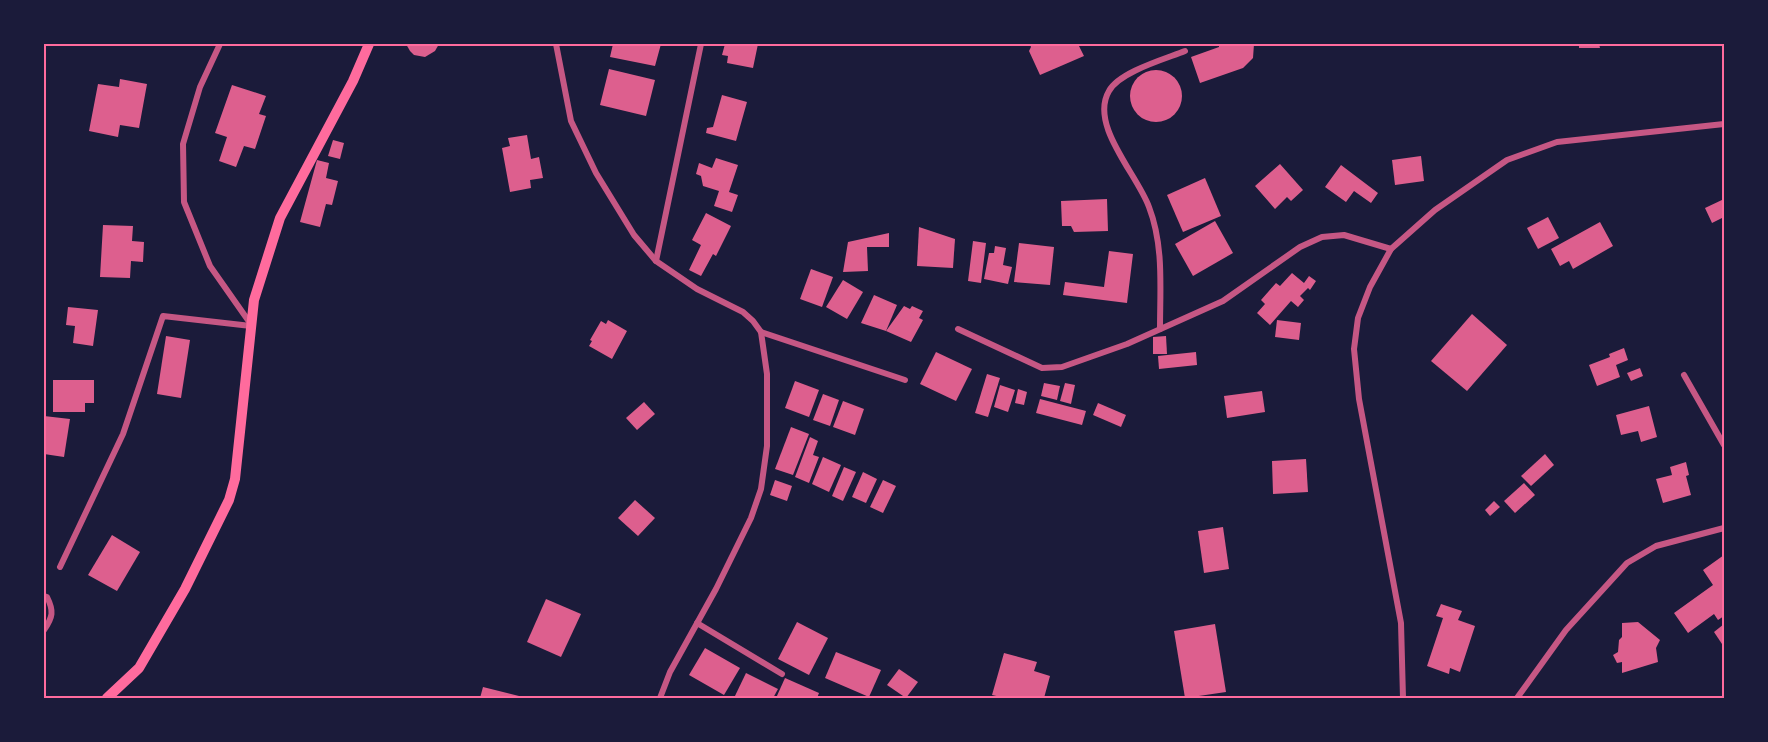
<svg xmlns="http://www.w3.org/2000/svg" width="1768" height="742" viewBox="0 0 1768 742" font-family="Inter,sans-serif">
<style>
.building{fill:#dd5f8e}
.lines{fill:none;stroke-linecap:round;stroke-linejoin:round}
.minor{stroke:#c65784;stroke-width:6}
.secondary{stroke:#ff6b9d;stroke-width:10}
.neatline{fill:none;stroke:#ff6b9d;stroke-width:2}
</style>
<rect width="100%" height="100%" fill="#1b1b3a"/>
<!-- building -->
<g class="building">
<path d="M406 44H439L435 51 425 57 414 55 410 51Z"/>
<path d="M613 44H661L655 66 610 57Z"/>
<path d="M725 44H758L753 68 727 63 728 56 722 55Z"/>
<path d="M1030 44H1078L1084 56 1040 75 1029 51 1031 47Z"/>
<path d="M1219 44H1254L1253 58 1243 68 1200 83 1191 57 1219 47Z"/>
<path d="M1579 44H1599L1600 48H1579Z"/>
<path d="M609 69 655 80 646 116 600 105Z"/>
<circle cx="1156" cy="96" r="26"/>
<path d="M120 79 147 84 139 128 120 125 118 137 89 131 98 84 119 87Z"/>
<path d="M232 85 266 96 259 114 266 116 255 149 244 146 236 167 219 161 227 137 215 133Z"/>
<path d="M722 95 747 102 736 141 706 133 707 128 713 127Z"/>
<path d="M527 135 531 159 539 157 543 178 530 180 531 188 510 192 502 148 510 146 508 138Z"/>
<path d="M333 140 344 143 340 159 328 156Z"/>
<path d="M1421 156 1424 181 1395 185 1392 160Z"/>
<path d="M716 158 738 165 729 192 738 195 732 212 714 206 719 191 703 186 701 176 696 174 699 163 712 168Z"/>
<path d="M317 160 329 163 326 178 338 181 332 205 326 204 320 227 300 222Z"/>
<path d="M1280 164 1303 190 1291 201 1287 197 1275 209 1255 186Z"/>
<path d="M1341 165 1378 193 1371 203 1354 191 1346 202 1325 187Z"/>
<path d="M1205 178 1221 216 1183 232 1167 195Z"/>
<path d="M1107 199 1108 231 1074 232 1071 226H1062L1061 201Z"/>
<path d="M1724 199V217L1712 223 1705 208Z"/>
<path d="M706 213 731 226 716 256 713 254 701 276 689 270 701 245 692 240Z"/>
<path d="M1548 217 1559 238 1538 249 1527 228Z"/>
<path d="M1215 221 1233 253 1193 276 1175 244Z"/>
<path d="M1600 222 1613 246 1573 269 1569 261 1560 266 1551 249Z"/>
<path d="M103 225 133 226 132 241 144 242 143 262 131 261 130 278 100 277Z"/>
<path d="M919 227 955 239 953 268 917 266Z"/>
<path d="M889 233V247H867L868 271 843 272 848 242Z"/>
<path d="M973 241 986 243 981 283 968 281Z"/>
<path d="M1019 243 1054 247 1050 285 1014 282Z"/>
<path d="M995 246 1006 248 1003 265 1012 267 1008 284 984 279 989 253H994Z"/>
<path d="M1109 251 1133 254 1127 303 1063 295 1065 282 1104 287Z"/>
<path d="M811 269 833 277 822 307 800 299Z"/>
<path d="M1292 273 1304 283 1309 276 1316 281 1310 290 1308 288 1300 296 1304 300 1298 307 1291 301 1270 325 1257 313 1265 304 1261 300 1276 283 1280 286Z"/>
<path d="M843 280 863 292 847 319 826 307Z"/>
<path d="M874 295 897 305 886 331 861 323Z"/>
<path d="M904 306 910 309 912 306 923 311 919 318 923 320 911 342 886 331Z"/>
<path d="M68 307 98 310 93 346 73 343 75 326 66 325Z"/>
<path d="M1472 314 1507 345 1467 391 1431 361Z"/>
<path d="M608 320 627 331 612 359 589 346 592 341 590 340 601 321 606 324Z"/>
<path d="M1277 320 1301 323 1299 340 1275 337Z"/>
<path d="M166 336 190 340 181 398 157 394Z"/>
<path d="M1166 336 1167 354H1153V337Z"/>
<path d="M1624 348 1628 360 1616 365 1620 377 1597 386 1589 365 1610 357 1609 354Z"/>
<path d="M936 352 972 369 956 401 920 384Z"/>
<path d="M1196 352 1197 365 1159 369 1158 356Z"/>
<path d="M1640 368 1643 376 1631 381 1627 373Z"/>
<path d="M987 374 1000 378 988 417 975 413Z"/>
<path d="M53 380H94V403H85V412H53Z"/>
<path d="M795 381 819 390 809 417 785 408Z"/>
<path d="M1044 383 1060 386 1057 400 1041 396Z"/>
<path d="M1065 383 1075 385 1071 404 1060 401Z"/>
<path d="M1000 385 1015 390 1008 412 994 407Z"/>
<path d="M1018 389 1027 392 1024 405 1015 403Z"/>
<path d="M1262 391 1265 412 1227 418 1224 396Z"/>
<path d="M823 394 839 400 830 426 813 420Z"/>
<path d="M1040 399 1086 411 1082 425 1036 413Z"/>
<path d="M843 401 864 409 855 435 833 427Z"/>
<path d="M644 402 655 414 637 430 626 418Z"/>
<path d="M1098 403 1126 415 1121 427 1093 415Z"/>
<path d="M1649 406 1657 437 1641 442 1638 431 1621 435 1616 415Z"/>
<path d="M44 416 70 419 64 457 44 454Z"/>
<path d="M791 427 809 434 793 475 775 469Z"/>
<path d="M810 437 818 441 813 455 819 457 809 483 795 477Z"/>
<path d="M1545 454 1554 465 1531 486 1521 476Z"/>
<path d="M823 457 841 465 829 492 812 484Z"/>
<path d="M1306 459 1308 492 1273 494 1272 461Z"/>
<path d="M1686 462 1689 475 1686 476 1691 495 1663 503 1656 479 1672 475 1670 467Z"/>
<path d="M844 467 856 472 843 501 832 496Z"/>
<path d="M863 472 877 479 866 503 852 497Z"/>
<path d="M775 480 792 486 787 501 770 495Z"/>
<path d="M883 480 896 486 883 513 870 507Z"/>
<path d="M1524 483 1535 495 1515 513 1504 501Z"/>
<path d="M635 500 655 518 638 536 618 518Z"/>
<path d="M1494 501 1500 507 1490 516 1485 510Z"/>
<path d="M1223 527 1229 569 1204 573 1198 531Z"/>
<path d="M112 535 140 552 117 591 88 575Z"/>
<path d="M1724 555V616L1718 620 1714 614 1688 633 1674 613 1713 585 1703 570Z"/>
<path d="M546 599 581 614 561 657 527 642Z"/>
<path d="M1441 604 1462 611 1458 620 1475 626 1460 672 1450 668 1449 674 1427 666 1443 618 1436 616Z"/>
<path d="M797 622 828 638 809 675 778 659Z"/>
<path d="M1638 622 1660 640 1656 648 1658 662 1622 673V662L1617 663 1613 655 1618 652 1619 640 1622 637V623Z"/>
<path d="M1215 624 1226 692 1185 698 1174 631Z"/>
<path d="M1724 624V647L1714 632Z"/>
<path d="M705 648 740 668 724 695 689 675Z"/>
<path d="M836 652 881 670 869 697 825 678Z"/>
<path d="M1004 653 1037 662 1034 671 1050 676 1044 698H1005L992 695Z"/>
<path d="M899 669 918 682 906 698 887 685Z"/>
<path d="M746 673 778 689 773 698H734Z"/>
<path d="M785 678 819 693 817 698H776Z"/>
<path d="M483 687 527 698H480Z"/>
</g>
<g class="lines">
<!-- minor -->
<g class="minor">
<path d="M220 44 200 87 183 144 184 202 210 266 250 323"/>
<path d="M556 44 571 121 596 173 634 235 656 261 697 289 743 312 753 321 761 332 767 374V446L761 489 751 518 716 589 670 672 660 698"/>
<path d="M656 261 701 44"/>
<path d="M958 329 1042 368 1062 367 1127 344 1223 301 1300 247 1322 237 1344 235 1391 249"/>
<path d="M1160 329C1160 288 1164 246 1149 207 1137 174 1089 125 1109 91 1119 72 1165 59 1185 51"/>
<path d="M761 332 905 380"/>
<path d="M1684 375 1724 445"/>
<path d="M60 567 123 434 163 316 251 326"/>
<path d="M44 596 47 597C54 611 53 617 44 630"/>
<path d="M697 623 782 674"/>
<path d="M1403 698 1401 623 1359 399 1354 349 1358 318 1370 287 1391 249 1435 210 1507 160 1557 142 1724 124"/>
<path d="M1517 698 1566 630 1627 563 1656 546 1724 528"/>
</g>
<!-- secondary -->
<path class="secondary" d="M107 698 139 668 185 589 229 500 235 479 254 300 280 218 353 81 369 44"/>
</g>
<!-- border -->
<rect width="1768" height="742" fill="none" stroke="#1b1b3a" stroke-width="90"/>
<rect x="45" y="45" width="1678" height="652" class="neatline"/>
</svg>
